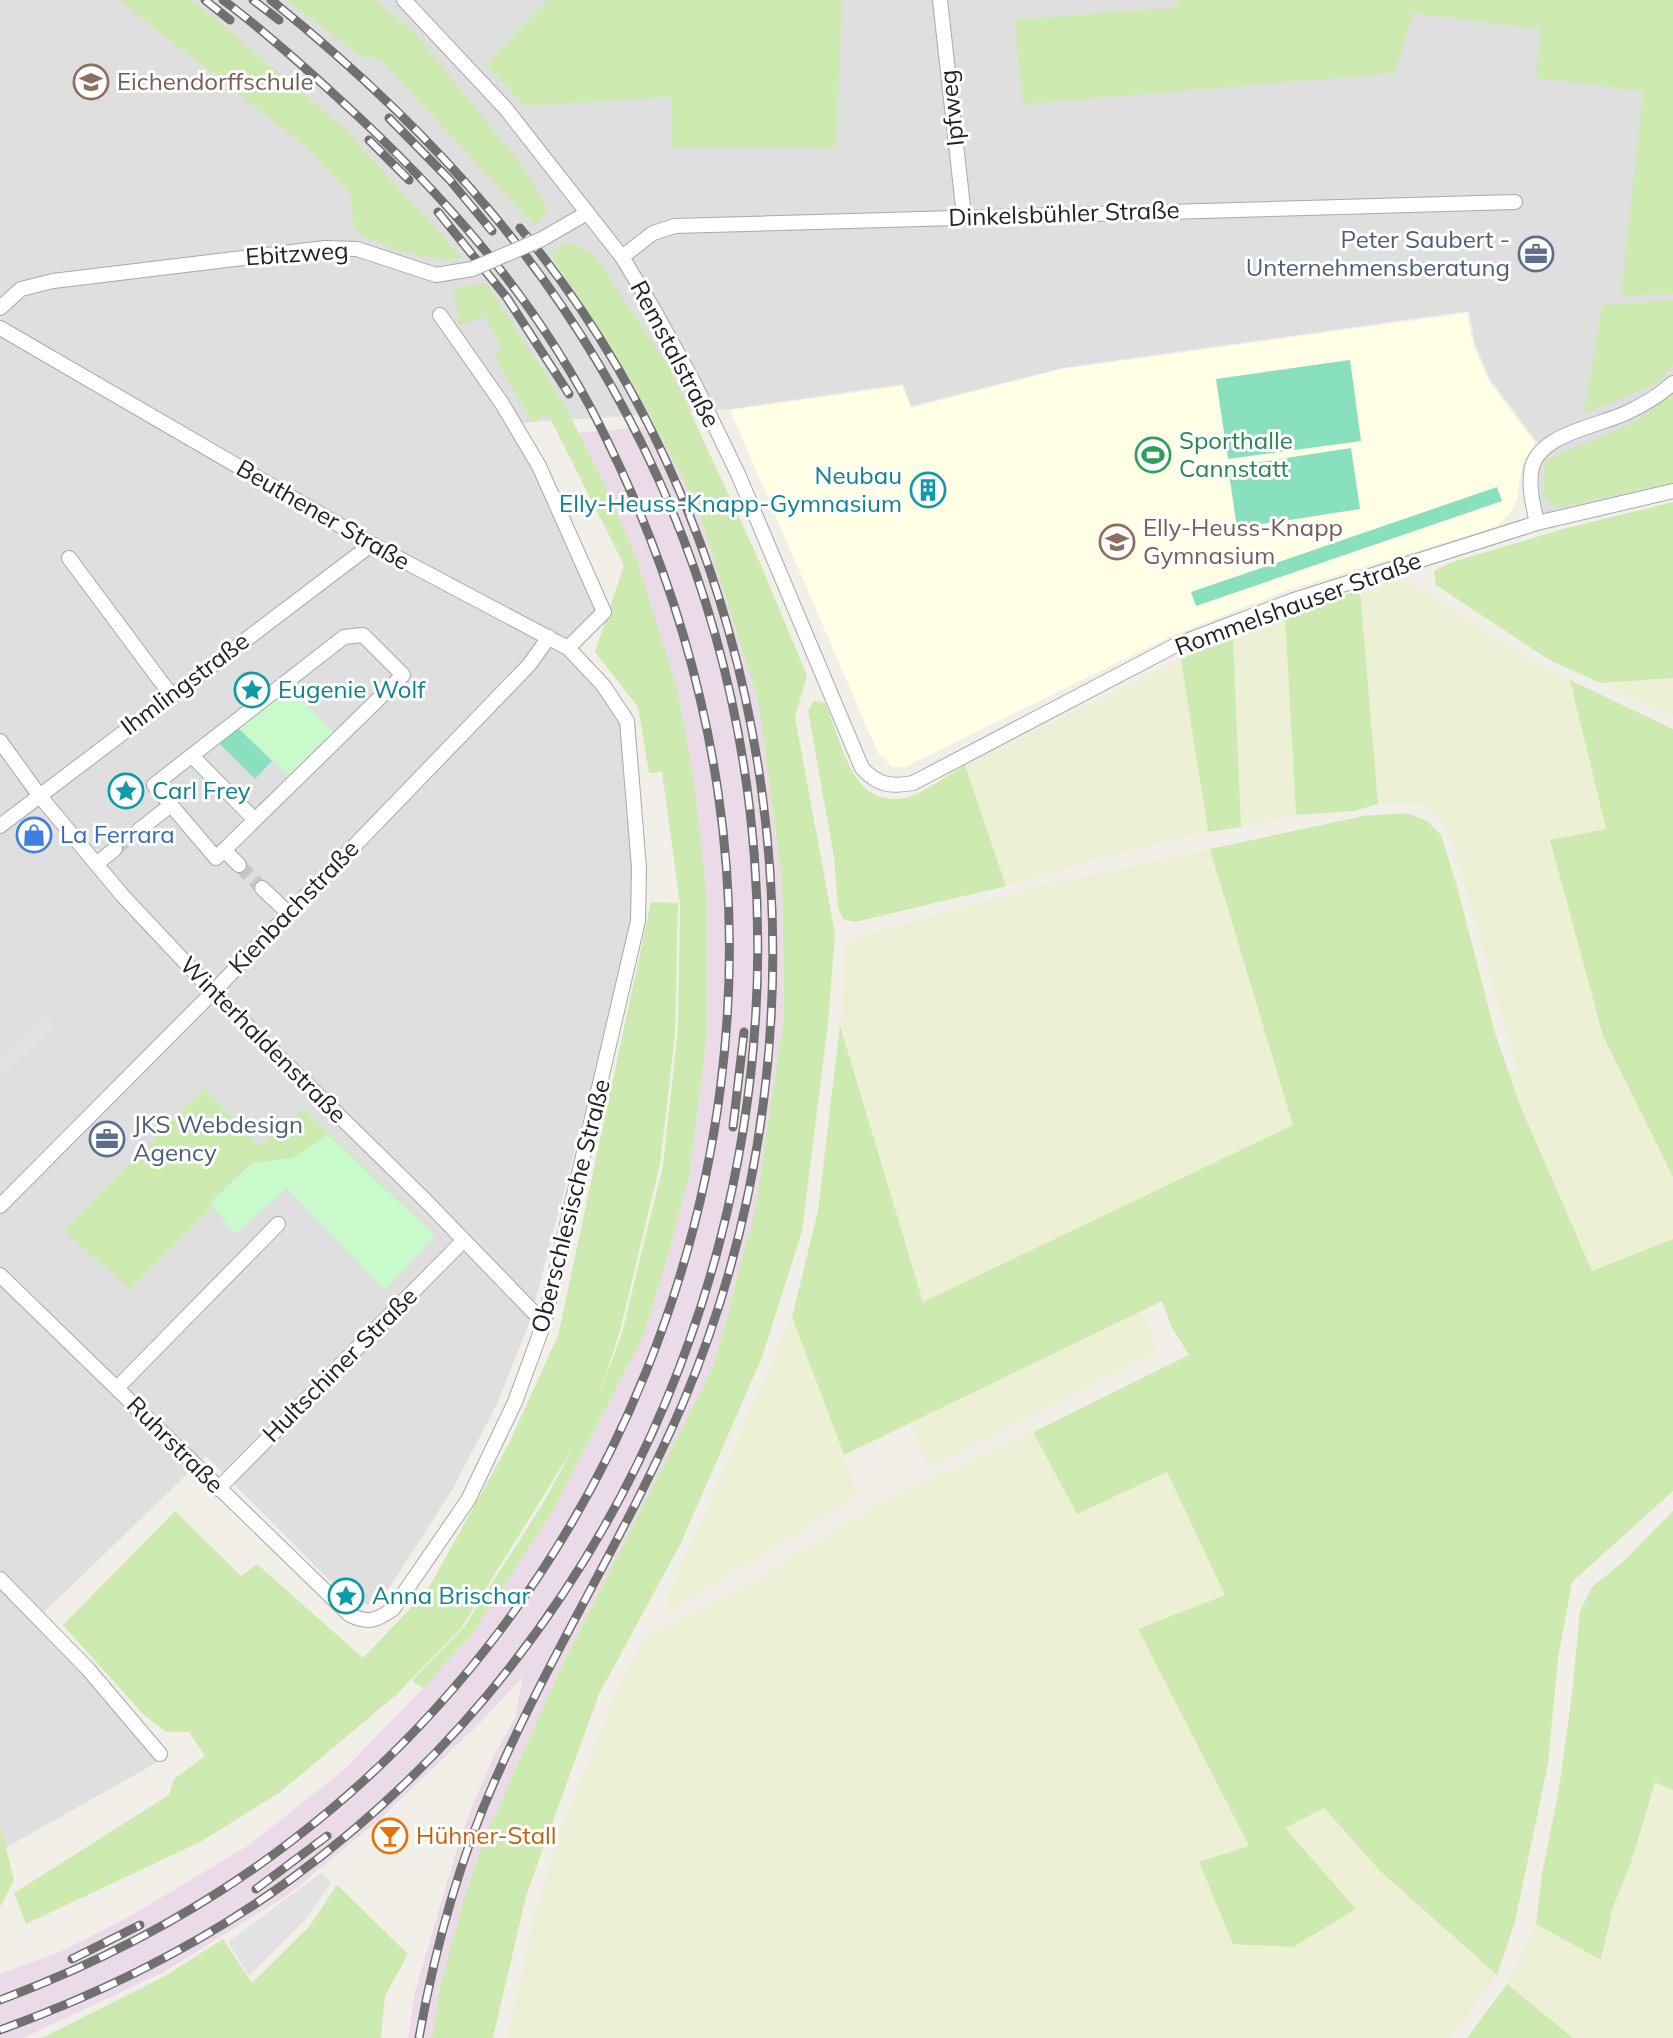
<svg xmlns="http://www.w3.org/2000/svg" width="1673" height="2038" viewBox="0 0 1673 2038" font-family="Mulish,sans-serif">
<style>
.residential{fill:#e0dfdf}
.industrial{fill:#ebdbe8}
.education{fill:#ffffe5}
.farmland{fill:#eef0d5}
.grass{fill:#cdebb0}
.park{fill:#c8facc}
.pitch{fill:#88e0be}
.parking{fill:#e2e2e2}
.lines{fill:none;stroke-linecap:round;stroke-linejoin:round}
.street-tunnel{stroke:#c8c6c1;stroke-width:14;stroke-dasharray:14 7;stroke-linecap:butt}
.street-casing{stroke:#a9a9a9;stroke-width:16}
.street{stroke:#fff;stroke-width:14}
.rail-casing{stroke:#707070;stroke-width:9}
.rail{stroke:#fff;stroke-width:6;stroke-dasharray:18;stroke-linecap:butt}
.street-bridge-casing{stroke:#a9a9a9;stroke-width:16;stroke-linecap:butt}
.street-bridge{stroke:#fff;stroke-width:14}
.labels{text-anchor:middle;stroke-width:6;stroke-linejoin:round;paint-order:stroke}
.education-label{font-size:24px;fill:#785e54;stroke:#fff;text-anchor:start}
.street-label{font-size:24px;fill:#222;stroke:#fff}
.service-label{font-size:24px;fill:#4e5e75;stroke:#fff;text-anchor:end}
.leisure-label{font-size:24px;fill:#27864d;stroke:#fff;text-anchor:start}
.culture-label{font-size:24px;fill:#0d838f;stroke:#fff;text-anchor:start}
.shop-label{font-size:24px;fill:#366cbe;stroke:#fff;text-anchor:start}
.food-label{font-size:24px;fill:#c56008;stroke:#fff;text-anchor:start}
</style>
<rect width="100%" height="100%" fill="#f2efe9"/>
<!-- residential -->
<path class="residential" d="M0 0H1673V491L1541 521 1537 442 1490 379 1475 344 1469 311 1062 368 911 406 903 384 731 409 521 423 606 610 565 649 628 718 637 913 530 1321 497 1404 452 1490 380 1602 369 1605 350 1601 206 1456 33 1623 163 1759 0 1851Z"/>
<!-- industrial -->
<path class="industrial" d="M655 426 698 509 758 701 782 882 784 1017 755 1210 714 1365 562 1665 485 1837 463 1901 440 1987 432 2038H408L415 1991 462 1832 493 1757 515 1718 523 1677 477 1726 380 1819 288 1895 164 1972 23 2038H0V1974L62 1951 130 1916 246 1847 344 1770 423 1688 473 1633 552 1512 643 1337 668 1256 690 1172 707 1033V901L636 557 578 433Z"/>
<!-- education -->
<path class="education" d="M1467 313 1473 344 1488 380 1535 443 1522 464 1517 500 1507 517 1495 527 1288 590 1174 635 905 767H893L878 753 730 410 902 386 911 408 1062 369Z"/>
<!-- farmland -->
<g class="farmland">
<path d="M1391 579 1403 580 1421 589 1485 633 1570 680 1606 829 1551 840 1603 1036 1673 1177V1239L1592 1272 1565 1213 1509 1073 1517 1070 1454 848 1442 820 1423 805 1378 804 1360 590Z"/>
<path d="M1285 615 1296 815 1241 827 1233 636Z"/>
<path d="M1181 659 1208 832 1084 863 1006 886 965 765Z"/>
<path d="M1673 678V717L1601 683Z"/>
<path d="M1210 849 1294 1125 923 1302 841 1025 845 945 861 936 1042 885Z"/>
<path d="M1141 1311 1158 1352 929 1467 909 1423Z"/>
<path d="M792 1317 858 1496 668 1612 667 1598Z"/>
<path d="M1033 1432 1077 1514 1167 1472 1226 1595 1138 1630 1250 1846 1356 1909 1285 1827 1324 1808 1380 1871 1497 1975 1460 2025 1448 2038H507L533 1920 558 1837 611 1706 645 1638 748 1584 886 1499Z"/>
<path d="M1655 1781 1673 1790V2038H1573L1507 1984 1536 1924 1602 1960 1613 1907 1631 1863Z"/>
</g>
<!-- grass -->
<g class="grass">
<path d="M119 0H190L201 7 343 127 462 258C427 263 385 247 355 231L350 193 305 146Z"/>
<path d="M287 0H374L413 31 523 167 549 211 534 225 380 59 360 56Z"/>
<path d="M548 0H842L836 147H672L671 97 525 106 486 64Z"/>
<path d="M1178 0H1673V294L1621 296 1643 91 1536 78 1541 29 1413 13 1395 73 1023 104 1014 20 1177 7Z"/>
<path d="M569 242 593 254 671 370 761 565 807 676 795 717 835 934 828 1023 802 1231 762 1357 681 1543 599 1694 526 1896 493 2038H432L440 1987 463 1901 485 1837 562 1665 714 1365 755 1210 784 1017 782 881 758 701 698 509 634 385 550 253Z"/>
<path d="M487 283 565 406 601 477 636 557 677 688 694 780 707 901V1033L690 1172 668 1256 643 1337 552 1512 473 1633 423 1688 412 1681 464 1627 542 1505 575 1445 462 1627 396 1695 279 1793 200 1842 26 1924 14 1893 169 1795 174 1779 205 1756 189 1732H166L144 1715 63 1625 175 1511 241 1576 257 1564 363 1658 427 1591 508 1445 558 1336 651 902 678 903 675 1034 660 1164 620 1331 598 1398 622 1333 663 1165 678 1030 680 904 662 772 649 773 638 707 595 652 624 565 548 414 532 422 494 355 502 348 484 316 459 326 453 291 460 287Z"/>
<path d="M1673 300V365L1658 383 1584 414 1602 305Z"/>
<path d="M1673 394V483L1557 508 1543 497 1545 460 1633 423Z"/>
<path d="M1673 502V678L1601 683 1551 661 1436 585 1434 571 1449 563 1563 529Z"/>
<path d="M1360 590 1378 804 1354 811 1296 815 1285 615Z"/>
<path d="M1233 636 1241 827 1208 832 1181 659Z"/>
<path d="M1570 680 1673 729V1177L1603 1036 1550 840 1606 829Z"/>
<path d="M814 701 825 703C843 741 849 808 905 798 921 795 949 774 965 765L1006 886 855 922 843 919 838 907 834 857 808 711Z"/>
<path d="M1408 813 1427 821 1441 835 1458 890 1495 1033 1520 1105 1592 1271 1673 1239V1491L1572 1582 1558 1658 1548 1763 1515 1922 1497 1975 1380 1871 1324 1808 1285 1828 1356 1909 1293 1947 1233 1944 1199 1862 1249 1846 1138 1629 1225 1595 1167 1472 1077 1514 1033 1432 1189 1355 1171 1326 1162 1301 844 1455 792 1317 818 1211 840 1025 923 1302 1293 1125 1210 849 1363 816Z"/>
<path d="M204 1088 259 1146 304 1109 435 1236 385 1290 287 1188 235 1234 212 1207 130 1289 64 1231Z"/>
<path d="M1673 1511V1790L1655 1782 1631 1863 1613 1907 1601 1960 1536 1924 1542 1874 1559 1789 1572 1694 1580 1611 1592 1587 1623 1562Z"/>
<path d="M0 1825 14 1880 0 1907Z"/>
<path d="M337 1885 408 1954 385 1996 381 2038H42L165 1976 223 1939 252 1983 309 1927Z"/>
<path d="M1507 1984 1573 2038H1467Z"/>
</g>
<!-- park -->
<g class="park">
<path d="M289 687 335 734 290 777 237 727Z"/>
<path d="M328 1135 435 1236 385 1290 287 1188 235 1234 210 1203 252 1163 293 1158Z"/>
</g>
<!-- pitch -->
<g class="pitch">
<path d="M1350 360 1361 441 1228 459 1216 379Z"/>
<path d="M1351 448 1360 509 1237 528 1228 467Z"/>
<path d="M1497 487 1502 501 1196 606 1191 592Z"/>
<path d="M237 727 272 761 255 779 220 744Z"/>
</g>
<!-- parking -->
<g class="parking">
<path d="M45 1014 55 1025 0 1078V1058Z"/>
<path d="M322 1872 331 1883 304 1921 249 1976 228 1942Z"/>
</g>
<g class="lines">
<!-- street-tunnel -->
<g class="street-tunnel">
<path d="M115 849 139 830"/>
<path d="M239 865 262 888"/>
</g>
<!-- street casing -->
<g class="street-casing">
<g id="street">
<path d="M404 0 506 109 622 257 654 310 693 381 738 474 862 768C877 785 891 787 913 783L1176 645 1291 601 1537 523 1673 491"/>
<path d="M940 0 964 216"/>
<path d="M542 239 587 213"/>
<path d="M622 257 653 233 675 226 1515 202"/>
<path d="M0 308 21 289 53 281 325 248 357 249 436 275 472 269"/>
<path d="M440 315 501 402 539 466 604 612 568 648"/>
<path d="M0 328 372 544 568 648 603 685 627 721 639 868 638 921 544 1323 515 1402 468 1500 393 1609C377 1620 369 1624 350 1615L0 1275"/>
<path d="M1537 523C1533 506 1528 485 1532 467 1541 434 1598 426 1626 413 1643 405 1659 396 1673 383"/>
<path d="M69 558 171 695"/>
<path d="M363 635 403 675 216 858 154 785 344 637Z"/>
<path d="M0 741 39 795 122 895 213 992 425 1200 544 1323"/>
<path d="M192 756 255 820"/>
<path d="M0 826 372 544"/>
<path d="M139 830 171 805"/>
<path d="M224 850 239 865"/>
<path d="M96 864 115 849"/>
<path d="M262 888 288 913"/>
<path d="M0 1206 213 992 529 665 549 637"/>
<path d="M117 1388 278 1224"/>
<path d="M218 1489 463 1241"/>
<path d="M0 1579 88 1669 160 1754"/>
</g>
</g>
<!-- street -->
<use href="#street" class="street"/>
<!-- rail casing -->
<g class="rail-casing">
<g id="rail">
<path d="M205 0 230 20"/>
<path d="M253 0 279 20"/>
<path d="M389 118 449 179 492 231"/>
<path d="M369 140 409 180"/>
<path d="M438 212 507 298 569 394"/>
<path d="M733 1127 744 1032"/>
<path d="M256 1889 327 1836"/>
<path d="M72 1959 140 1925"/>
<path d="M0 2000C105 1961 205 1908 294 1839 609 1598 776 1184 718 792 699 664 658 541 600 426 536 298 442 192 337 97 300 63 263 30 223 0"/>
<path d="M0 2030C103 1993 202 1944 291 1879 724 1563 879 964 657 476 567 278 438 135 271 0"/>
<path d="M419 2038C435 1946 461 1854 500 1769 556 1644 629 1529 683 1403 845 1021 786 549 520 228"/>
</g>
</g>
<!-- rail -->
<use href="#rail" class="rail"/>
<!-- street-bridge casing -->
<g class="street-bridge-casing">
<path id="street-bridge" d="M472 269 542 239"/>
</g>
<!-- street-bridge -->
<use href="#street-bridge" class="street-bridge"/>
</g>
<!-- icons -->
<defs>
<g id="school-ring" transform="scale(1.8)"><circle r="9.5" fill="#fff" stroke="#8d6e63" stroke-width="1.5"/><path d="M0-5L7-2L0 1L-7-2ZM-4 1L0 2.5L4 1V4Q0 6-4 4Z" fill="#8d6e63"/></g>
<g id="office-ring" transform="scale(1.8)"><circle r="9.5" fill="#fff" stroke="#5c6f8a" stroke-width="1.5"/><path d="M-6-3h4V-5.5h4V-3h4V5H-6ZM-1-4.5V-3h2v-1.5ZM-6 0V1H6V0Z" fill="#5c6f8a"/></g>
<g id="stadium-ring" transform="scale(1.8)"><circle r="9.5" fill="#fff" stroke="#2e9e5b" stroke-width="1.5"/><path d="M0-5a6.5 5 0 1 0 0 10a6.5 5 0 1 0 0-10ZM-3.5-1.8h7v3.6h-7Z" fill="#2e9e5b"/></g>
<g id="building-ring" transform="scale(1.8)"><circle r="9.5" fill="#fff" stroke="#0f9aa8" stroke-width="1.5"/><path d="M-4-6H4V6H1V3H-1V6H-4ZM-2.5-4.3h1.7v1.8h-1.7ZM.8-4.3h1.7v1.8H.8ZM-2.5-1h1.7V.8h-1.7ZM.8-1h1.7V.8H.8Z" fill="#0f9aa8"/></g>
<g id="sight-ring" transform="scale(1.8)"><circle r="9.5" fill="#fff" stroke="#0f9aa8" stroke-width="1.5"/><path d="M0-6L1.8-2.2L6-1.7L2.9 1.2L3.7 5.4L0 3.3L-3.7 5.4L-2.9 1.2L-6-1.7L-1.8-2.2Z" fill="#0f9aa8"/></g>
<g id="shop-ring" transform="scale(1.8)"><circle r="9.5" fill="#fff" stroke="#3f7fe0" stroke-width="1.5"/><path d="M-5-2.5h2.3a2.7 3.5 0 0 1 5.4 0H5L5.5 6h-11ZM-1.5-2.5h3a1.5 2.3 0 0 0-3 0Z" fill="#3f7fe0"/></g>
<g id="bar-ring" transform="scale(1.8)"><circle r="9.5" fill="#fff" stroke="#e8710a" stroke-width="1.5"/><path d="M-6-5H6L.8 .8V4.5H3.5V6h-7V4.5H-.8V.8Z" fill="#e8710a"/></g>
</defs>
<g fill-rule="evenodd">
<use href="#school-ring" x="91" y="82"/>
<use href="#office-ring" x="1536" y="254"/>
<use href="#stadium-ring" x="1153" y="455"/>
<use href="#building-ring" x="928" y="490"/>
<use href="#school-ring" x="1117" y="542"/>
<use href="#sight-ring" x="252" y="690"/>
<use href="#sight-ring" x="126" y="791"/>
<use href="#shop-ring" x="34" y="835"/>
<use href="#office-ring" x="107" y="1139"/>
<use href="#sight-ring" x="346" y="1596"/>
<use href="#bar-ring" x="390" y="1836"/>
</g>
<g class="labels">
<!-- education labels -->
<g class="education-label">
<text x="117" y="90">Eichendorffschule</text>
<text x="1143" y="536">Elly-Heuss-Knapp<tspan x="1143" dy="28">Gymnasium</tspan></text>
</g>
<!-- street labels -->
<g class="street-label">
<text transform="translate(952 108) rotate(-96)" y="8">Ipfweg</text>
<text transform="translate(1064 214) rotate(-2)" y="8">Dinkelsbühler Straße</text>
<text transform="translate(297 254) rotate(-4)" y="8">Ebitzweg</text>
<text transform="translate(675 354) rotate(62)" y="8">Remstalstraße</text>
<text transform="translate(323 515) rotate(30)" y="8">Beuthener Straße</text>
<text transform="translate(1298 604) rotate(-20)" y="8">Rommelshauser Straße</text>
<text transform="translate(185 684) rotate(-37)" y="8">Ihmlingstraße</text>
<text transform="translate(294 907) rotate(-46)" y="8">Kienbachstraße</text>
<text transform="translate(263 1040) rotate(45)" y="8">Winterhaldenstraße</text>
<text transform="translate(571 1206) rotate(-76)" y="8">Oberschlesische Straße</text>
<text transform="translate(340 1365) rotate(-45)" y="8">Hultschiner Straße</text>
<text transform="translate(175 1445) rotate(45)" y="8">Ruhrstraße</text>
</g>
<!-- service labels -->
<g class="service-label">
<text x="1510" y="248">Peter Saubert -<tspan x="1510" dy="28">Unternehmensberatung</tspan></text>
<text x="133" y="1133" text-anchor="start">JKS Webdesign<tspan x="133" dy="28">Agency</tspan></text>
</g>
<!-- leisure labels -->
<g class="leisure-label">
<text x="1179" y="449">Sporthalle<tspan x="1179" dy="28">Cannstatt</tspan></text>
</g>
<!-- culture labels -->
<g class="culture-label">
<text x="902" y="484" text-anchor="end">Neubau<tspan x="902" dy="28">Elly-Heuss-Knapp-Gymnasium</tspan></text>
<text x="278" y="698">Eugenie Wolf</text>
<text x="152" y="799">Carl Frey</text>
<text x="372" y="1604">Anna Brischar</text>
</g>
<!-- shop labels -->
<g class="shop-label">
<text x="60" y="843">La Ferrara</text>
</g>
<!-- food labels -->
<g class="food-label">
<text x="416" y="1844">Hühner-Stall</text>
</g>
</g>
</svg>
